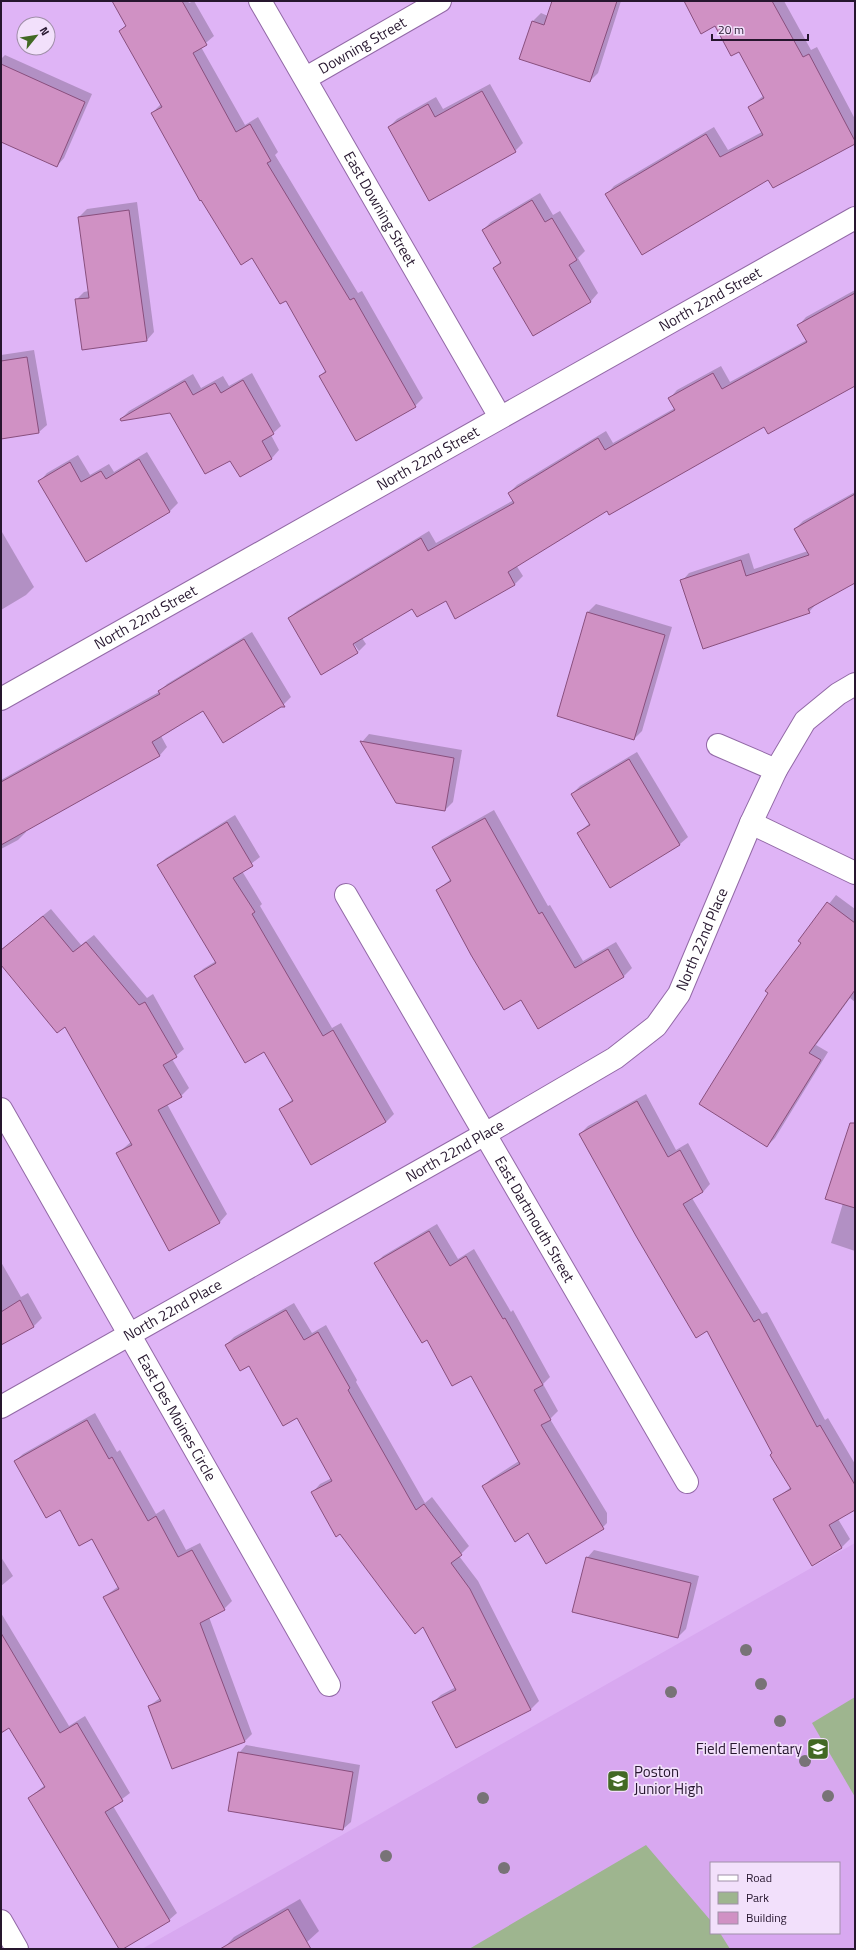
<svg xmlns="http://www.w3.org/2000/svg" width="856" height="1950" viewBox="0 0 856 1950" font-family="'Titillium Web',sans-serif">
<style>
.built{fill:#d8a8f0;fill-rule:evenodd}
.green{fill:#9eb58f}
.shadow{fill:#0003}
.building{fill:#d091c4;stroke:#894f7e}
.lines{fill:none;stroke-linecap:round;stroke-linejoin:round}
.minor-casing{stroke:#9269a6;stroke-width:24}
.minor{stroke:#fff;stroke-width:22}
.tree{fill:#787377}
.labels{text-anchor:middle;stroke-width:3.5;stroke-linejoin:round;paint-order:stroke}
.street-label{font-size:15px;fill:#26162e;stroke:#f2e0fb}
.poi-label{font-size:15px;fill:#26162e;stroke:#f2e0fb;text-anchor:end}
</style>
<rect width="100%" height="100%" fill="#dfb4f6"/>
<!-- built -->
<path class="built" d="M855 1543V1949H142L579 1700ZM711 1863H839V1933H711Z"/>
<!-- green -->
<g class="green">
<path d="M855 1697V1797L812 1723Z"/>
<path d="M646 1845 711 1921V1933H720L730 1949H469Z"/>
</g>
<!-- shadow -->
<g class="shadow">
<path d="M113 1H188L189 3 194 1 214 36 201 47 245 125 258 117 278 152 275 155 358 293 362 291 423 398 415 406 320 376 326 370 286 299 252 257 152 113 161 104 120 31 126 25Z"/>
<path d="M553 1H621L598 73 590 81 533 21 541 13 548 16Z"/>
<path d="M693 1H784L811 50 817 47 855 119V143L769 179 607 194 614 186 714 127 728 150 762 132 749 107 763 96 739 51Z"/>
<path d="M5 55 92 94 64 158 57 166 1 141V59Z"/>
<path d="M490 84 523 143 515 151 389 127 397 119 436 97 443 109Z"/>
<path d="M540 193 553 215 560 211 585 251 578 258 598 293 591 301 534 335 494 268 501 261 483 230 491 222Z"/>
<path d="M137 202 154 332 147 340 76 300 84 292 89 291 79 217 87 209Z"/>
<path d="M855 290V386L764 426 607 510 516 565 523 576 515 584 456 617 446 600 413 608 362 638 366 644 359 651 351 640 356 651H359L322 674 289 618 297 611 429 531 436 543 514 500 509 493 517 485 606 431 613 443 675 408 670 398 677 390 721 366 730 382 807 340 799 325 806 317Z"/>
<path d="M34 350 47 425 39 432 1 438V355Z"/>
<path d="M252 373 281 426 271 435 279 450 272 458 240 476 231 459 171 412 121 419 129 411 193 374 201 388 223 376 229 386Z"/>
<path d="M147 452 178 503 170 511 87 561 40 481 47 473 78 455 90 475 109 464 114 472Z"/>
<path d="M855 492V582L817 603 809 612 682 581 689 573 749 553 754 569 808 551 795 529 803 521Z"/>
<path d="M2 532 34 587 26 595 1 610Z"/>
<path d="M596 604 672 627 642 731 634 739 558 716 588 612Z"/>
<path d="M252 632 291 697 283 705 204 710 161 736 167 747 160 755 25 830 26 832 18 840 1 849V780L159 692 167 684Z"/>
<path d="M369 734 462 750 453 802 445 810 362 742Z"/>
<path d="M637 752 688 837 680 844 610 886 578 833 590 823 572 794 580 786Z"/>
<path d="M494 810 548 906 550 905 583 961 616 942 632 968 624 976 539 1027 521 998 437 890 451 879 434 847 441 840Z"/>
<path d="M235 815 260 857 242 871 262 904 260 906 332 1028 341 1023 394 1114 386 1122 312 1164 280 1109 293 1099 265 1051 195 977 203 969 216 961 158 865 166 858Z"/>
<path d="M836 895 855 909V1002L850 998 816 1045 828 1052 775 1138 767 1146 802 943 800 941Z"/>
<path d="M51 909 81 945 94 935 147 998 153 994 184 1049 172 1059 189 1088 181 1096 167 1104 227 1214 220 1222 118 1153 131 1142 65 1025 1 963V950Z"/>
<path d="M646 1094 676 1150 688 1143 710 1184 703 1192 692 1198 762 1314 767 1312 825 1420 828 1418 855 1464V1509L838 1519 850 1539 842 1547 812 1565 774 1500 791 1487 707 1330 580 1134 588 1126Z"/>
<path d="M855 1129V1251L831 1243 843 1203Z"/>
<path d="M437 1224 458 1259 474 1249 511 1312 513 1310 550 1377 543 1384 558 1411 550 1419 607 1513V1523L599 1531 528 1532 483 1486 491 1479 519 1461 471 1375 427 1338 375 1264 383 1256Z"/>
<path d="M1 1262 21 1297 28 1293 42 1318 34 1326 1 1344Z"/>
<path d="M294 1303 312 1333 326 1325 357 1380 356 1382 425 1503 432 1497 469 1546 459 1556 478 1581 539 1701 531 1709 456 1747 433 1702 441 1695 456 1687 424 1625 313 1492 320 1484 332 1478 297 1417 249 1365 226 1345 234 1337Z"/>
<path d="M95 1413 117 1452 120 1450 156 1514 164 1509 186 1550 200 1543 232 1601 224 1609 209 1617 252 1734 244 1742 149 1706 160 1698 104 1597 119 1586 92 1538 60 1509 15 1461 23 1454Z"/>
<path d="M594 1550 699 1576 686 1629 678 1637 587 1558Z"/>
<path d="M1 1557 13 1576 1 1586Z"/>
<path d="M1 1613 69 1726 85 1716 130 1793 113 1806 177 1913 169 1920 121 1949H120L29 1798 45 1785 10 1726 1 1731Z"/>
<path d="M246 1745 360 1765 351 1822 343 1829 239 1753Z"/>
<path d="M300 1899 319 1931 307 1942 295 1949H223L234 1937Z"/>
</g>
<!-- building -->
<g class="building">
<path d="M112 1H182L207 45 193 53 236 132 250 124 271 161 267 163 350 300 354 298 416 407 356 441 319 376 326 372 286 301 280 304 252 258 241 265 201 200 200 201 151 113 162 107 119 31 126 26Z"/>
<path d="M552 1H617L590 82 519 59 532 21 544 25Z"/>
<path d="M684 1H772L803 57 809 54 855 141V144L773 188 768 180 642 255 605 194 706 134 720 157 763 135 748 107 764 98 739 52 731 56 715 26 701 34Z"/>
<path d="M1 64 85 102 57 167 1 142Z"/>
<path d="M482 91 516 152 429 201 388 127 428 104 435 117Z"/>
<path d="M532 200 545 222 552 218 577 260 569 265 591 302 533 336 493 268 501 263 482 230Z"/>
<path d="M129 210 147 341 82 350 75 299 89 298 78 217Z"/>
<path d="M855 293V386L768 434 764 427 609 515 607 511 508 572 515 585 455 619 446 601 417 617 412 609 353 644 358 653 321 675 288 618 421 538 428 551 514 503 508 493 598 438 605 450 675 410 668 398 713 373 722 389 807 342 797 325Z"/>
<path d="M27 357 39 433 1 439V361Z"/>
<path d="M243 380 274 434 262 441 272 459 240 477 230 461 205 474 170 413 121 421 120 419 185 381 193 395 215 383 221 393Z"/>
<path d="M139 459 170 512 86 562 38 481 70 462 81 482 101 471 106 479Z"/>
<path d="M855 494V583L808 609 810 613 703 649 680 580 741 560 746 576 809 555 794 529Z"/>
<path d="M587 612 665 635 634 740 557 716Z"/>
<path d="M244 639 285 707H281L223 743 203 711 152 742 160 756 1 845V782L160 694 158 691Z"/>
<path d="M360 741 454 758 445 811 396 803Z"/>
<path d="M629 759 680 845 610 888 577 833 590 825 571 794Z"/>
<path d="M485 818 539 914 542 912 575 968 608 949 624 977 538 1029 521 1000 504 1010 471 955 436 890 451 881 432 847Z"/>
<path d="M227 822 253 866 233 878 255 912 252 914 323 1036 333 1030 386 1122 311 1165 279 1109 293 1101 264 1052 245 1063 194 976 216 963 157 865Z"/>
<path d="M827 902 855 923V990L809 1053 821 1060 767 1147 699 1104 768 993 765 991 801 943 798 941Z"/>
<path d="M43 916 73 952 86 942 139 1005 145 1002 177 1057 163 1065 182 1097 158 1110 220 1223 169 1251 116 1153 132 1145 65 1027 57 1033 1 965V950Z"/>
<path d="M637 1101 668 1157 680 1150 703 1192 683 1204 754 1322 759 1319 817 1427 820 1425 855 1485V1510L829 1525 842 1548 812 1566 773 1499 791 1489 770 1455 772 1453 707 1331 696 1338 636 1236 579 1134Z"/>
<path d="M850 1123H855V1208L825 1199Z"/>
<path d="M429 1231 450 1266 466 1256 503 1319 505 1318 543 1385 534 1390 551 1420 541 1425 604 1529 546 1564 528 1533 515 1542 482 1486 520 1464 471 1376 452 1386 427 1340 422 1343 374 1263Z"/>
<path d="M20 1300 34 1327 1 1345V1312Z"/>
<path d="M286 1310 304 1340 318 1332 350 1388 348 1390 416 1510 424 1504 462 1555 451 1563 470 1589 531 1710 456 1748 432 1702 456 1690 423 1627 415 1634 340 1534 336 1537 311 1492 332 1481 297 1418 283 1426 249 1366 240 1371 225 1345Z"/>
<path d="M87 1420 109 1459 112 1457 148 1521 156 1516 178 1557 192 1550 225 1610 200 1623 245 1742 172 1769 148 1706 161 1701 103 1597 119 1589 92 1539 79 1546 60 1510 46 1518 14 1461Z"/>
<path d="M586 1557 691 1583 678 1638 572 1612Z"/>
<path d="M1 1633 60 1733 77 1723 123 1801 105 1812 170 1921 123 1949H119L28 1798 45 1787 9 1728 1 1733Z"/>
<path d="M238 1752 353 1772 343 1830 228 1811Z"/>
<path d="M288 1909 311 1949H220Z"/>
</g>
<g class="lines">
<!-- minor casing -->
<g class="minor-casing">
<g id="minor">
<path id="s1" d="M260 1 500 417"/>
<path id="s2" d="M306 78 440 1"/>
<path id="s3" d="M1 699 855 218"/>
<path d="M718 745 776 770"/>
<path d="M751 823 855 873"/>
<path id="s4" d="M346 895 687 1482"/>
<path id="s5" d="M1 1109 329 1685"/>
<path id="s6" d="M1 1407 485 1134 615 1058 656 1026 679 994 751 823 776 770 805 721 838 694 855 684"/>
<path d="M1 1921 17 1949"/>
</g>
</g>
<!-- minor -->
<use href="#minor" class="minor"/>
</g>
<!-- trees -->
<g class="tree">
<circle cx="746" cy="1650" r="6"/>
<circle cx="761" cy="1684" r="6"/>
<circle cx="671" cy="1692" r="6"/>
<circle cx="780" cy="1721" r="6"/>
<circle cx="805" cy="1761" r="6"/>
<circle cx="828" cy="1796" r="6"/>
<circle cx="483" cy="1798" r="6"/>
<circle cx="386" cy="1856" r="6"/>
<circle cx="504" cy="1868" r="6"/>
</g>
<!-- icons -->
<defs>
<g id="school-square" transform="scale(1.15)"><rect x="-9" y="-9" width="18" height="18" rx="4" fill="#426924" stroke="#f2e0fb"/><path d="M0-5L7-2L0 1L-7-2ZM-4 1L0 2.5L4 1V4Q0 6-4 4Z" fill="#fff"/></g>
</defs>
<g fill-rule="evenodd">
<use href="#school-square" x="818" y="1749"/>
<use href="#school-square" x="618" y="1781"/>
</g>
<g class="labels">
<!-- street labels -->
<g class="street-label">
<text dy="5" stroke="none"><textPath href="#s2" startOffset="65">Downing Street</textPath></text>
<text dy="5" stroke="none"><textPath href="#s1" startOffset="240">East Downing Street</textPath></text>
<text dy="5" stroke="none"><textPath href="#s3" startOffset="814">North 22nd Street</textPath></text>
<text dy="5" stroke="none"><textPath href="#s3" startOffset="490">North 22nd Street</textPath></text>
<text dy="5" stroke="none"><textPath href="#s3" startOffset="166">North 22nd Street</textPath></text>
<text dy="5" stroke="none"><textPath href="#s6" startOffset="857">North 22nd Place</textPath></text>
<text dy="5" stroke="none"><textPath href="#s6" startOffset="521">North 22nd Place</textPath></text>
<text dy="5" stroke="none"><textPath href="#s4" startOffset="375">East Dartmouth Street</textPath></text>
<text dy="5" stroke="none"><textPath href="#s6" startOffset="197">North 22nd Place</textPath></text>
<text dy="5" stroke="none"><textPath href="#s5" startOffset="355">East Des Moines Circle</textPath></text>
</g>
<!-- poi labels -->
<g class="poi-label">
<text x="802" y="1754">Field Elementary</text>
<text x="634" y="1777" text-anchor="start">Poston<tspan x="634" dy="17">Junior High</tspan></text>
</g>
</g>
<!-- border -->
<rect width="856" height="1950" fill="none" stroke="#26162e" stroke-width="4"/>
<!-- legend -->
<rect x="710" y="1862" width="130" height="72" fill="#f2e0fb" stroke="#a08fa9"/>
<rect x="718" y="1875" width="20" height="6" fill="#ffffff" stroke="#a08fa9"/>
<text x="746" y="1882" font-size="12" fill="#26162e">Road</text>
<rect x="718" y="1892" width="20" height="12" fill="#9eb58f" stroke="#a08fa9"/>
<text x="746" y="1902" font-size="12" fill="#26162e">Park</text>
<rect x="718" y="1912" width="20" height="12" fill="#d091c4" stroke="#a08fa9"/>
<text x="746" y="1922" font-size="12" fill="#26162e">Building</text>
<!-- north arrow -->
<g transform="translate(36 36) rotate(60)"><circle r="19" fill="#f2e0fb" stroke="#a08fa9"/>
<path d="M0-3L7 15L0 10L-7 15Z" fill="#426924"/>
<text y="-6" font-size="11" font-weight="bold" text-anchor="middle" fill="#26162e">N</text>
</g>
<!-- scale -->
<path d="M712 34v6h96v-6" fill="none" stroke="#26162e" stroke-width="2"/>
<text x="718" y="34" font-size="12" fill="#26162e" stroke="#f2e0fb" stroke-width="3" paint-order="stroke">20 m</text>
</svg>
